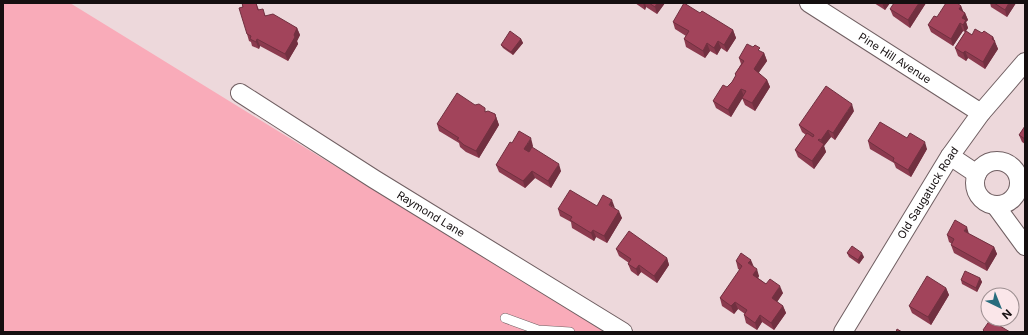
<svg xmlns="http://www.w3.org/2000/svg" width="1028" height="335" viewBox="0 0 1028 335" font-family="Inter,sans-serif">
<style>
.green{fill:#f9abb9}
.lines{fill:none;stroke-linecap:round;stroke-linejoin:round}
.service-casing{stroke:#705f62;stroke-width:10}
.minor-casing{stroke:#705f62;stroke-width:20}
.service{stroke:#fff;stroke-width:9}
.minor{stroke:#fff;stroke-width:18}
.wall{fill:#8b3a4e}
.shaded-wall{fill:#713040}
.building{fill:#a2445b;stroke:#713040}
.labels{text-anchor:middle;stroke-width:4;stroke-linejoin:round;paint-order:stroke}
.street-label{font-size:11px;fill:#150f10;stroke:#fae6e9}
</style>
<rect width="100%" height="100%" fill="#edd8db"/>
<!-- green -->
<path class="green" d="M3 3H70L605 332H3Z"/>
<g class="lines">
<!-- service casing -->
<g class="service-casing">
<path id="service" d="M505 318 538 330 570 332"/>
</g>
<!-- minor casing -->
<g class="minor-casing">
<g id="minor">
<path id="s1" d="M809 3 981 113"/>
<path id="s2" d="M240 93 374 179 623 332"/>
<path d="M950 156 977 174"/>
<circle cx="997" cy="183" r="22"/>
<path d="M995 205 1025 246"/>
<path id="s3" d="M843 332 950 156 981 113 1025 62"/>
</g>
</g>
<!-- service -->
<use href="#service" class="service"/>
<!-- minor -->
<use href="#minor" class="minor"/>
</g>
<!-- wall -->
<g class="wall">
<path d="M242 3H256L259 10 266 16 297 28 300 35 297 41 298 44 288 61 260 46 259 49 252 46 251 42 249 41 247 34Z"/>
<path d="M635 3H665L657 14 646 7 645 10Z"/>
<path d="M874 3H890L885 10Z"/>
<path d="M926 3 910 28 893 16 890 9Z"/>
<path d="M990 3H1016L1007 17 991 7Z"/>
<path d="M961 6 963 12 965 13 968 20 966 22 968 28 966 31 972 35 982 33 993 37 998 49 985 69 968 58 966 61 958 56 955 48 965 32 963 31 953 46 931 32 928 25 937 17Z"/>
<path d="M700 13 733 30 736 38 727 52 721 48 717 55 710 51 705 58 686 47 684 39 686 36 675 29 673 22Z"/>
<path d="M521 39 523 43 513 55 503 48 501 45Z"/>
<path d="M761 52 764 53 767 61 758 73 767 80 770 87 755 111 745 105 742 98 731 117 716 108 713 101 732 82 736 76 735 74 741 64 739 58Z"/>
<path d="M475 105 486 112 495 114 499 125 479 158 466 152 460 147 459 143 439 131 437 124Z"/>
<path d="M854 111 835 140 831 137 824 146 826 152 814 169 798 157 795 150 806 135 802 132 799 125Z"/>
<path d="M1025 126V144L1022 142 1019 135Z"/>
<path d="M907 138 927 149 911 177 896 168 894 163 870 149 868 141Z"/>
<path d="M512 143 533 146 531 149 561 171 551 188 535 178 525 188 499 172 496 165Z"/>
<path d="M597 206 615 208 622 218 607 243 596 237 594 241 572 228 571 222 560 216 558 209Z"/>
<path d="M969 234 994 247 997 254 987 271 954 253 951 245 952 244 949 242 947 235Z"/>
<path d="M616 249 667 258 669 265 657 283 641 272 638 276 631 271 628 264 629 263 619 256Z"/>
<path d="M847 253 864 257 859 264 849 257Z"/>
<path d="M736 261 753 267 759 276 758 278 766 284 783 293 777 302 783 306 786 313 774 330 762 322 757 330 746 323 744 315 745 314 738 309 734 314 722 306 720 298 740 270 738 269Z"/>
<path d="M980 278 982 282 977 292 962 284 961 280Z"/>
<path d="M946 288 949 295 931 325 912 313 909 306Z"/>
</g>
<!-- shaded-wall -->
<g class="shaded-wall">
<path d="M643 3H645L646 7 645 10Z"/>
<path d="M657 3H665L657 14 655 7Z"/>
<path d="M882 3H890L885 10Z"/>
<path d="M919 3H926L910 28 908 20Z"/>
<path d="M1009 3H1016L1007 17 1005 10Z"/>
<path d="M961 6 964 13 959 9Z"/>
<path d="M965 13 968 20 966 22 968 28 965 32 963 25 962 18Z"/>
<path d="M960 23 963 31 953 46 951 39Z"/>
<path d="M297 28 300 35 297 41 298 44 288 61 285 54Z"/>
<path d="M733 30 736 38 727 52 724 45Z"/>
<path d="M993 37 998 49 985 69 983 62Z"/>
<path d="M257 39 260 46 259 49 256 42Z"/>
<path d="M521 39 523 43 513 55 511 52Z"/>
<path d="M718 41 721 48 717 55 714 48Z"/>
<path d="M707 43 710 51 705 58 703 51Z"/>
<path d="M965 51 968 58 966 61 963 53Z"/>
<path d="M764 53 767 61 756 77 754 69Z"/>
<path d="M767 80 770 87 755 111 752 103Z"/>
<path d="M741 89 744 96 731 117 728 110Z"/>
<path d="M852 104 854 111 835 140 833 133Z"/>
<path d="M495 114 499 125 479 158 476 151Z"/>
<path d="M828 130 831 137 824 146 826 152 814 169 812 161 823 146 821 140Z"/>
<path d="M531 138 533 146 527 156 524 149Z"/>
<path d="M925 142 927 149 911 177 908 170Z"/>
<path d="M559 164 561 171 551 188 548 181Z"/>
<path d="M532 171 535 178 525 188 523 181Z"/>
<path d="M612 200 615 208 609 205Z"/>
<path d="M619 211 622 218 607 243 604 236Z"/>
<path d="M967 227 969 234 964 231Z"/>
<path d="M593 230 596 237 594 241 591 233Z"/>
<path d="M994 247 997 254 987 271 985 264Z"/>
<path d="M862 253 864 257 859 264 858 260Z"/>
<path d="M667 258 669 265 657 283 654 276Z"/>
<path d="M751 260 754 267 748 263Z"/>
<path d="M639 265 641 272 638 276 636 269Z"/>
<path d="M757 269 759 276 756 282 753 275Z"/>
<path d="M980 278 982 282 977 292 976 288Z"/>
<path d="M780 286 783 293 775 305 772 298Z"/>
<path d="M946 288 949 295 931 325 928 317Z"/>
<path d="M735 302 738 309 734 314 731 306Z"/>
<path d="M783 306 786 313 774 330 771 323Z"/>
<path d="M760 315 762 322 757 330 755 323Z"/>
</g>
<!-- building -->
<g class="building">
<path d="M242 3H256L258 10 263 9 265 16 273 14 297 28 294 35 295 37 285 54 257 39 256 42 250 39 251 36 247 34 239 8 243 7Z"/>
<path d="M649 3H657L655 7Z"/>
<path d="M684 3 700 13 702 11 733 30 724 45 718 41 714 48 707 43 703 51 684 39 689 31 673 22Z"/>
<path d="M894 3H919L908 20 890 9Z"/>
<path d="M946 3H957L961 6 959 9 965 13 962 18 966 20 963 25 960 23 951 39 928 25 934 16 937 17Z"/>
<path d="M994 3H1009L1005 10Z"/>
<path d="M975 29 982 33 984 31 993 37 992 39 995 41 983 62 965 51 963 53 955 48 966 31 972 35Z"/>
<path d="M510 31 521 39 511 52 501 45Z"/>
<path d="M747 44 753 47 755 45 760 48 758 50 764 53 754 69 767 80 752 103 742 98 746 91 741 89 728 110 713 101 723 85 727 87 732 82 736 75 735 74 744 61 739 58Z"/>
<path d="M826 86 852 104 833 133 828 130 821 140 819 139 818 140 824 144 812 161 795 150 807 133 813 137 814 135 799 125Z"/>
<path d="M457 93 475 105 479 104 485 108V112L488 111 495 114 496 118 476 151 464 145 457 139 459 138 437 124Z"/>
<path d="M880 122 907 138 910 133 925 142 908 170 893 161 894 158 868 141Z"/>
<path d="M1025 126V139L1019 135Z"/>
<path d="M519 131 531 138 524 149 529 152 532 147 559 164 548 181 532 171 523 181 496 165 510 142 512 143Z"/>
<path d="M570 190 597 206 603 195 612 200 609 205 619 211 604 236 593 230 591 233 570 220 572 217 558 209Z"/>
<path d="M955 220 967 227 964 231 994 247 985 264 951 245 954 239 947 235Z"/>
<path d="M629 231 667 258 654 276 639 265 636 269 628 264 631 259 616 249Z"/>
<path d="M852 246 862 253 858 260 847 253Z"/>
<path d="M741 253 751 260 748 263 757 269 753 275 766 284 770 279 780 286 772 298 783 306 771 323 760 315 755 323 744 315 747 310 735 302 731 306 720 298 742 266 736 261Z"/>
<path d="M965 271 980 278 976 288 961 280Z"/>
<path d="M927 276 946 288 928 317 909 306Z"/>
<path d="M990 320 1010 332H985L983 330Z"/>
<path d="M897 329 902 332H896Z"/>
</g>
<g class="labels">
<!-- street labels -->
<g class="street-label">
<text dy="4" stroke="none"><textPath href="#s1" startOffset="102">Pine Hill Avenue</textPath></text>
<text dy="4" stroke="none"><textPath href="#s3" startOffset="163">Old Saugatuck Road</textPath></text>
<text dy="4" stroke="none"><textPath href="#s2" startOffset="226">Raymond Lane</textPath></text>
</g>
</g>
<!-- border -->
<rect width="1028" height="335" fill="none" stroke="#150f10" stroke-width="8"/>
<!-- north arrow -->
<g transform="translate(1000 307) rotate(137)"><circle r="19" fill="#fae6e9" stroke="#9e9092"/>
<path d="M0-3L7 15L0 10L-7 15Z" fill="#286c7d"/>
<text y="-6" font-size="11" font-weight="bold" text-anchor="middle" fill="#150f10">N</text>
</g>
</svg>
